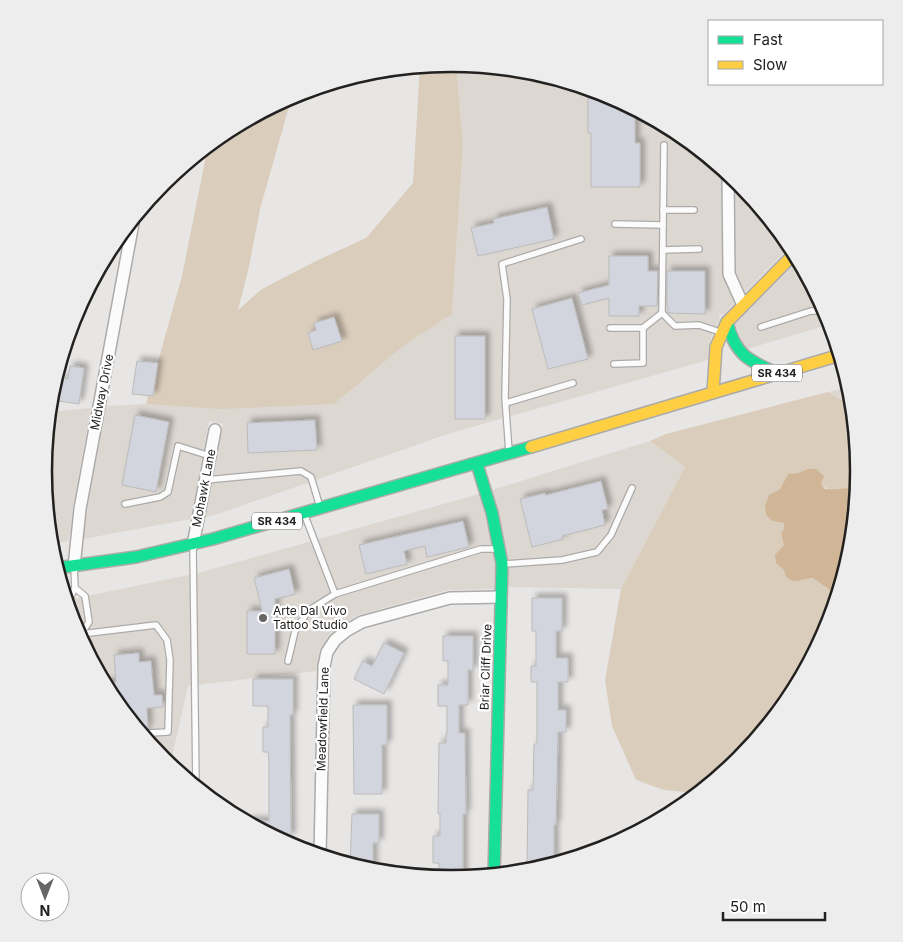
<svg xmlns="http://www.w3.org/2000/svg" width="903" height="942" viewBox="0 0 903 942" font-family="Inter,sans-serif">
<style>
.built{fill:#ddd7d2}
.green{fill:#dacdbc}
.water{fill:#d0b696}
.building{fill:#d2d5dd;stroke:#bbb;filter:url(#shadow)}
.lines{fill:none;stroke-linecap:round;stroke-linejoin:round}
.lane-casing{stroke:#acabaa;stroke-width:8}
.street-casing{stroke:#acabaa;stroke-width:14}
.fast-casing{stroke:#acabaa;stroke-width:14}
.slow-casing{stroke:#acabaa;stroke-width:14}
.lane{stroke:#fcfbfb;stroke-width:5.5}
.street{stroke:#fcfbfb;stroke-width:11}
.fast{stroke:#16e098;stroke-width:11}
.slow{stroke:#ffcf43;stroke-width:11}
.poi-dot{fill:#676665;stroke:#fff;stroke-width:2}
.labels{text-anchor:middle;stroke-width:4.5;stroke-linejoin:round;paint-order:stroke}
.shield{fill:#fff;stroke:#646463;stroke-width:1}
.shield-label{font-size:11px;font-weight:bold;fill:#222120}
.street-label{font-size:12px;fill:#222120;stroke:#fff}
.poi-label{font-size:12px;fill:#222120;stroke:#fff;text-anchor:start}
.rim{fill:none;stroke:#222120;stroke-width:2.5}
</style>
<defs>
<filter id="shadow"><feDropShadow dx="4.5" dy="-4.5" stdDeviation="2.5" flood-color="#0004"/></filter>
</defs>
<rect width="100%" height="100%" fill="#e8e6e4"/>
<!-- built -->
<g class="built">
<path d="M460 64 531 71 608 94 678 132 721 167 722 274 734 303 724 314 719 315 720 320 713 331 709 346 708 360 448 434 215 515 205 517 223 424 209 421 191 519 83 539 87 510 106 406 146 404 403 346 452 314 463 144 457 75Z"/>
<path d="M735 179 740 183 791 246 745 292 736 272Z"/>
<path d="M799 260 828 315 831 324 747 349 744 346 735 324 747 311 752 309V307Z"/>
<path d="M850 387 853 405 845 402 828 392Z"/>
<path d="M91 408 73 507 69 541 51 544 44 471 50 412Z"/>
<path d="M650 441 685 467 621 589 508 587 492 490Z"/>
<path d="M479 494 485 516 495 565 494 589 448 590 359 615 343 624 329 635 320 650 317 671 188 686 173 753 165 760 112 697 75 627 66 598H77L198 573Z"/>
</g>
<!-- green -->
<g class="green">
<path d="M452 63 460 64 457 75 463 144 452 314 403 346 334 404 220 409 146 404 182 276 208 146 225 132 292 96 260 209 249 267 238 310 262 289 314 262 366 238 413 183 420 66Z"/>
<path d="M828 392 845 402 853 405 859 471 858 489C849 486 845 490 837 491 823 491 816 478 808 469L798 473 788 474 780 489 769 495 765 505 766 515 772 521 784 523V529L781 534 785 545 776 563C786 572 799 578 813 578L838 596 828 627 790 698 740 760 698 793 664 790 636 780 612 726 605 680 621 589 685 467 650 441 666 434Z"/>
</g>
<!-- water -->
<path class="water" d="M808 469H816L824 476 821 484 825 489C838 491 848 486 858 489L851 551 838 596 813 578C802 578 796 585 786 577L784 570 776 563 775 555 784 545 781 533 784 529V523L772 521 766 515 765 505 769 495 780 489 788 474 798 473Z"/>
<!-- building -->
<g class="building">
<path d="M588 88 608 94 635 109V143H640V187H591V133H588Z"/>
<path d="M547 207 554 239 478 256 471 228 494 223 493 219Z"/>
<path d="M609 256H648V271H658L657 306H639V316H609V298L582 305 578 293 609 285Z"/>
<path d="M667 271H705V314L668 313V306H667Z"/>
<path d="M572 298 588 359 548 369 532 309Z"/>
<path d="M334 317 342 341 313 350 308 333 316 330 314 323Z"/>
<rect x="455" y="336" width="30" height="83"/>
<path d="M137 361 158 363 153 396 132 394Z"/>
<path d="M70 366 84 368 79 404 58 401 62 378 68 379Z"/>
<path d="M135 415 169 422 156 492 122 485Z"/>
<path d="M315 420 317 450 248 453 247 423Z"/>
<path d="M601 481 608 509 602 510 605 525 562 536 563 539 532 547 520 499 545 493 546 495Z"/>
<path d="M463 521 469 547 427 557 425 546 404 551 407 564 366 574 359 545Z"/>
<path d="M289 569 295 594 275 599V654H247V611H262L254 578Z"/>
<path d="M532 598H562V631H556V658H568V682H558V710H566V732H558L556 825H554V864L527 871 528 790H533L534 744H537V682H531V666H536V631H532Z"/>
<path d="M443 636H473V670H468V705H459V733H465L466 814H463V878L451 879 439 878V863H433V836H440V814H438L439 743H446V733H447V706H438V685H448V661H443Z"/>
<path d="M384 643 404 653 384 694 354 679 363 661 372 666Z"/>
<path d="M139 653V662L151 661 154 695H162L163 707 147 708 148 728 145 730 144 734 149 738V743L112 697 104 683 116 682 114 655Z"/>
<path d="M253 679H293V715H290L291 837H276L245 821H269V761L268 752H263V727H268V706H253Z"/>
<path d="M353 705H387V745H382V794H354Z"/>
<path d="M352 814H379V843H373V871L350 864Z"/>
</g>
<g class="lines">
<!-- lane casing -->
<g class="lane-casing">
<g id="lane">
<path d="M664 145 662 313 675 326 699 325 720 332"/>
<path d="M663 210H694"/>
<path d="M615 224 663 225"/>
<path d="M663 250 699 249"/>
<path d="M761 327 811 311H826"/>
<path d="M610 328H643"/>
<path d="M614 364 643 363V328L662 313"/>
<path d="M506 403 573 383"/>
<path d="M509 452 505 397 507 299 502 264 581 239"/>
<path d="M206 480 301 471 311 477 320 507"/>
<path d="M125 504 160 497 168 492 178 446 210 456"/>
<path d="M305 516 335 594 481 549H497"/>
<path d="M193 547 196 786"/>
<path d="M504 564 562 560 597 552 611 535 632 488"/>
<path d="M75 588 85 596 89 622 81 634 77 631"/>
<path d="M69 609V600L75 588 74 567"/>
<path d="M81 634 156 625 167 640 170 660 168 732 149 733"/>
<path d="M81 634 89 643 88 651"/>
<path d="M288 661 295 631 308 611 335 594"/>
</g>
</g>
<!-- street casing -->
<g class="street-casing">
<g id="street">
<path d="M728 173 729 274 743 305"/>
<path d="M193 545 215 430"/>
<path d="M74 567 80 509 134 218"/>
<path d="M320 855 324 666 327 652 335 640 346 631 362 622 450 598 501 597"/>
</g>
</g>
<!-- fast casing -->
<g class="fast-casing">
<g id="fast">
<path d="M727 322C735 354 748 361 777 373"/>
<path d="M477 464 492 513 502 564 494 875"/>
<path d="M57 568 136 557 213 539 531 447"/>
</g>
</g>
<!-- slow casing -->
<g class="slow-casing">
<g id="slow">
<path d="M713 392 716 347 727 322 795 253"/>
<path d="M531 447 840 355"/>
</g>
</g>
<!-- lane -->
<use href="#lane" class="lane"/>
<!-- street -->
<use href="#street" class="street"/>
<!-- fast -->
<use href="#fast" class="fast"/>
<!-- slow -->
<use href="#slow" class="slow"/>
</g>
<!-- markers -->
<circle class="poi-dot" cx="263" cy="618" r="5"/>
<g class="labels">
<!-- shield labels -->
<g class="shield">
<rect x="752" y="364.5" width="50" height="17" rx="4"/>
<rect x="252" y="512.5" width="50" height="17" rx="4"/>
</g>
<g class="shield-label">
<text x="777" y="377">SR 434</text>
<text x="277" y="525">SR 434</text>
</g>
<!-- street labels -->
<g class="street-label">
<text transform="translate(102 392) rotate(-79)" y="4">Midway Drive</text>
<text transform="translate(204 488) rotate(-79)" y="4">Mohawk Lane</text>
<text transform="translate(486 667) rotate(-88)" y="4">Briar Cliff Drive</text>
<text transform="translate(323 719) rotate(-88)" y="4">Meadowfield Lane</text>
</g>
<!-- poi labels -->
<g class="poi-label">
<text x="273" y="615">Arte Dal Vivo<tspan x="273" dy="14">Tattoo Studio</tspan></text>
</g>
</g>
<!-- crop -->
<path d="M0 0H903V942H0ZM52 471a399 399 0 1 1 798 0a399 399 0 1 1-798 0Z" fill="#ededed" fill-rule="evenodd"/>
<path class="rim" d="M52 471a399 399 0 1 1 798 0a399 399 0 1 1-798 0Z"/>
<!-- legend -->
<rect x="708" y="20" width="175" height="65" fill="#ffffff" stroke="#a7a6a6"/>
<rect x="718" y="36" width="25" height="8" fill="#16e098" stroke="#a7a6a6"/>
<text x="753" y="45" font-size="15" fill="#222120">Fast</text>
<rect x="718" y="61" width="25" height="8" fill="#ffcf43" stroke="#a7a6a6"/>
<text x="753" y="70" font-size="15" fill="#222120">Slow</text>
<!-- north arrow -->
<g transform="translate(45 897) rotate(180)"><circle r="24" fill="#ffffff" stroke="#a7a6a6"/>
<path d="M0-4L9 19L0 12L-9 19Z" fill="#676665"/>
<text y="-8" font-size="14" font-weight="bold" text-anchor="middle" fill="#222120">N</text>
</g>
<!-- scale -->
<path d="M723 912v8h102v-8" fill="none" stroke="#222120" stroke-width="2.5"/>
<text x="730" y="912" font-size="15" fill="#222120" stroke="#ffffff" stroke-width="4" paint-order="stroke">50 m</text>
</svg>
